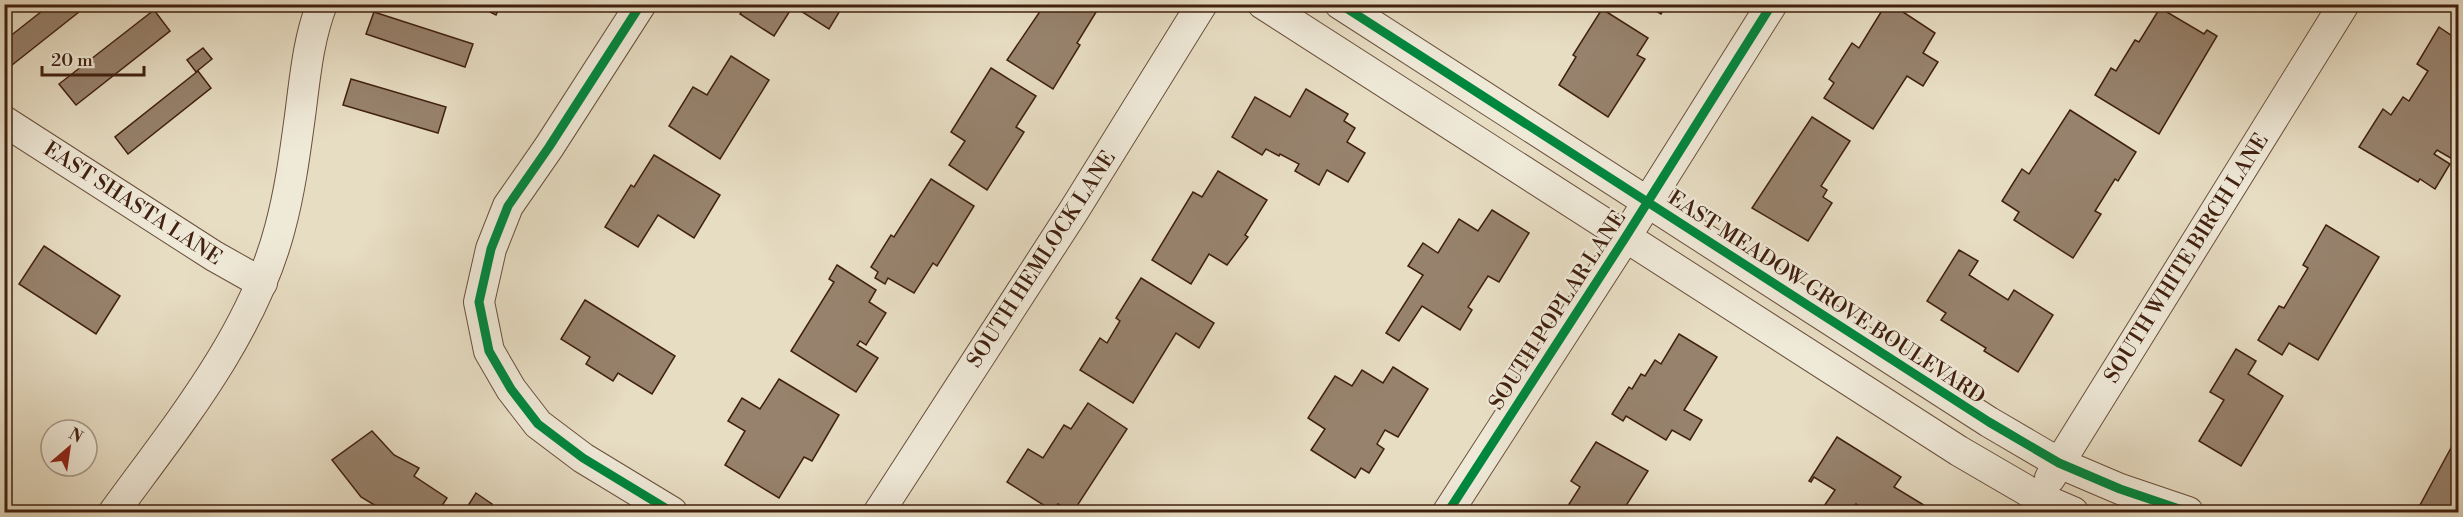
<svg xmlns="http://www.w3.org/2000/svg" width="2463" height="517" viewBox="0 0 2463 517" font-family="'Libre Bodoni',serif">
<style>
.building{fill:#97826d;stroke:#40200f;stroke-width:1.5}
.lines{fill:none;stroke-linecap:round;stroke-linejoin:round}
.street-casing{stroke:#6a4f3c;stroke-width:32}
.street{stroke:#efe9d8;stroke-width:30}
.cycleway-casing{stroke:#efe9d8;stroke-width:13}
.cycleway{stroke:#00873e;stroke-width:9}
.labels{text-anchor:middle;stroke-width:5;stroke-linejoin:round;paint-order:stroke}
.street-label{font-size:21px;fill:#40200f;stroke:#efe9d8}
</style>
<rect width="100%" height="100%" fill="#e7ddc3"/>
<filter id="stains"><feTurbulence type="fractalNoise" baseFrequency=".00333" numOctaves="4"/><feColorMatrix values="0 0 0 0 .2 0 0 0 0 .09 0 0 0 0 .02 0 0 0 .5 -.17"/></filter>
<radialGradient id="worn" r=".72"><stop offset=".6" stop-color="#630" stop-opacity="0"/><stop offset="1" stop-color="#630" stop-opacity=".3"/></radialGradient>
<!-- building -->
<g class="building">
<path d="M51 4H89L7 69 4 65V41Z"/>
<path d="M474 4H501L496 15Z"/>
<path d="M746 4H844L829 29 793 6 774 36 740 14Z"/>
<path d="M1045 4H1101L1077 43 1080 45 1053 89 1007 60Z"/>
<path d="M1644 4H1667L1661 14Z"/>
<path d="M1886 4H1891L1935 33 1923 53 1938 62 1923 86 1907 76 1873 129 1824 98 1834 83 1829 79 1852 43 1859 48Z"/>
<path d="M2160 8 2204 34 2207 30 2217 36 2159 134 2095 95 2111 68 2116 71 2135 40 2139 42Z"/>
<path d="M1602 9 1648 38 1637 55 1645 59 1608 117 1559 85 1576 57 1573 55Z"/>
<path d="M154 10 170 31 76 105 59 84Z"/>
<path d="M374 12 473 44 465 67 366 34Z"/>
<path d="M2439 27 2458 40V152L2454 160 2437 150 2434 154 2450 164 2435 189 2420 179 2418 182 2359 147 2383 109 2391 115 2403 97 2409 101 2428 71 2417 64Z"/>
<path d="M203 48 212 59 196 72 187 60Z"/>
<path d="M731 56 769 80 720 159 669 126 693 87 707 95Z"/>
<path d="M991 68 1036 96 1016 127 1024 132 987 190 949 165 965 141 951 132Z"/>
<path d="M198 71 211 88 128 154 115 137Z"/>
<path d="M351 79 446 107 438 133 343 105Z"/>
<path d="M1306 89 1348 114 1344 121 1355 128 1347 142 1365 153 1348 182 1327 170 1319 185 1295 171 1299 164 1280 154 1279 156 1266 149 1262 155 1232 137 1255 97 1290 117Z"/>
<path d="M2070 110 2136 152 2118 181 2115 179 2095 211 2101 214 2073 258 2014 220 2019 212 2002 201 2022 169 2029 174Z"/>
<path d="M1812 117 1850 141 1821 186 1827 190 1823 197 1832 203 1808 241 1752 208Z"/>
<path d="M654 155 720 195 694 238 658 215 638 247 605 227 631 185 634 187Z"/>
<path d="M1218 171 1267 200 1245 235 1248 237 1227 265 1209 254 1191 284 1152 260 1193 192 1202 197Z"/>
<path d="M931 179 974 206 937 266 933 263 914 293 888 278 885 284 875 278 878 272 871 267 891 235 894 237Z"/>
<path d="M1492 210 1529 233 1499 282 1488 276 1468 307 1472 310 1460 330 1422 306 1399 341 1386 333 1423 275 1408 266 1423 243 1438 253 1459 219 1478 231Z"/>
<path d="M2326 225 2379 257 2318 360 2289 343 2282 355 2258 340 2279 306 2284 308 2308 268 2303 265Z"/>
<path d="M44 246 120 296 96 334 19 284Z"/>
<path d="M1959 250 1978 261 1969 275 2008 300 2014 290 2053 315 2018 372 1984 351 1986 348 1941 320 1946 313 1927 301Z"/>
<path d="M837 265 876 290 869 302 886 313 866 345 860 341 857 345 878 358 856 392 791 351 834 282 829 279Z"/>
<path d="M1141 278 1214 323 1199 348 1176 333 1133 403 1080 370 1100 338 1107 343 1120 321 1116 318Z"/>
<path d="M585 300 675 356 652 394 618 373 613 381 586 364 590 357 561 339Z"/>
<path d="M1679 334 1717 357 1684 410 1702 420 1690 440 1672 430 1666 440 1626 416 1623 421 1612 414 1629 387 1632 389 1641 374 1645 376 1655 360 1661 364Z"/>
<path d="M2236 349 2256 361 2248 374 2283 396 2241 466 2199 441 2224 400 2210 392Z"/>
<path d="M1393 367 1428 389 1398 437 1385 430 1377 444 1384 449 1369 473 1361 468 1355 478 1311 450 1325 429 1308 418 1335 376 1352 386 1362 370 1383 383Z"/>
<path d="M779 379 839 415 812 461 804 457 779 498 725 465 745 431 728 421 742 398 760 409Z"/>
<path d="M1088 403 1127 429 1073 512 1058 504 1053 511 1007 482 1028 449 1043 458 1064 425 1071 429Z"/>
<path d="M372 431 394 455 419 468 414 476 447 498 438 512H386L361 497 332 460Z"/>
<path d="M2458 435V512H2430L2419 507Z"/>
<path d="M1837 437 1901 477 1894 487 1927 507 1923 512H1870L1856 504 1851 512H1820L1835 490 1814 477 1811 482 1809 481Z"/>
<path d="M1596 442 1648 471 1622 512H1564L1580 487 1571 481Z"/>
<path d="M476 493 492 504 491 507 500 512H464Z"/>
</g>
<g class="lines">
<!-- street casing -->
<g class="street-casing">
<g id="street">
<path d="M641 4 549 147 508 206 491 249 479 302 489 351 511 389 538 424 583 458 672 512"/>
<path d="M1263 4 1959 451 2038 497 2073 512"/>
<path d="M1340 4 1989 422 2059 463 2120 489 2188 512"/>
<path d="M4 121 214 256 262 283"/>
<path d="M2050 478 2344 4"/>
<path d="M114 512C178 424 252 335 280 228 290 191 295 153 300 116 305 78 308 40 322 4"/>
<path d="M879 512 1073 212 1202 4"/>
<path d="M1448 512 1625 238 1772 4"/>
</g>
</g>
<!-- street -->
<use href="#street" class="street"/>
<!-- cycleway casing -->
<g class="cycleway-casing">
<g id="cycleway">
<path d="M641 4 549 147 508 206 491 249 479 302 489 351 511 389 538 424 583 458 672 512"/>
<path d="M1340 4 1989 422 2059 463 2120 489 2188 512"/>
<path d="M1448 512 1625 238 1772 4"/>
</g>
</g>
<!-- cycleway -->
<use href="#cycleway" class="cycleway"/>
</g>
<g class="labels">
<!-- street labels -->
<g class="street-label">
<text transform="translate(133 203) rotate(33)" y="7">EAST SHASTA LANE</text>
<text transform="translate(2186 258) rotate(-58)" y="7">SOUTH WHITE BIRCH LANE</text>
<text transform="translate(1041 259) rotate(-57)" y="7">SOUTH HEMLOCK LANE</text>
<text transform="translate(1827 297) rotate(33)" y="7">EAST MEADOW GROVE BOULEVARD</text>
<text transform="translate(1557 310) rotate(-57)" y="7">SOUTH POPLAR LANE</text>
</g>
</g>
<!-- margin -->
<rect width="2463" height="517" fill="none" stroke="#e7ddc3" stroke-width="24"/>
<rect x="6" y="6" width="2451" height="505" fill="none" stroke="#40200f" stroke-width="3"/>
<rect x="12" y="12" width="2439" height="493" fill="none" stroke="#40200f" stroke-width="1.5"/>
<!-- north arrow -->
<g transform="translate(69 448) rotate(29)"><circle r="28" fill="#efe9d8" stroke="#a99988" stroke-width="1.5"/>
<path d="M0-4.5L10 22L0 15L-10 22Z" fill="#8f2418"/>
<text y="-9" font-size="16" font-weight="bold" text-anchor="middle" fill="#40200f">N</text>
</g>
<!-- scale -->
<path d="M42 66v9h102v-9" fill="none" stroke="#40200f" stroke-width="3"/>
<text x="51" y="66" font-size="18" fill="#40200f" stroke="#efe9d8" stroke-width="4.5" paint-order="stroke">20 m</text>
<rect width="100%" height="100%" filter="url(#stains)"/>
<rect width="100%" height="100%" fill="url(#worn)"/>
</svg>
